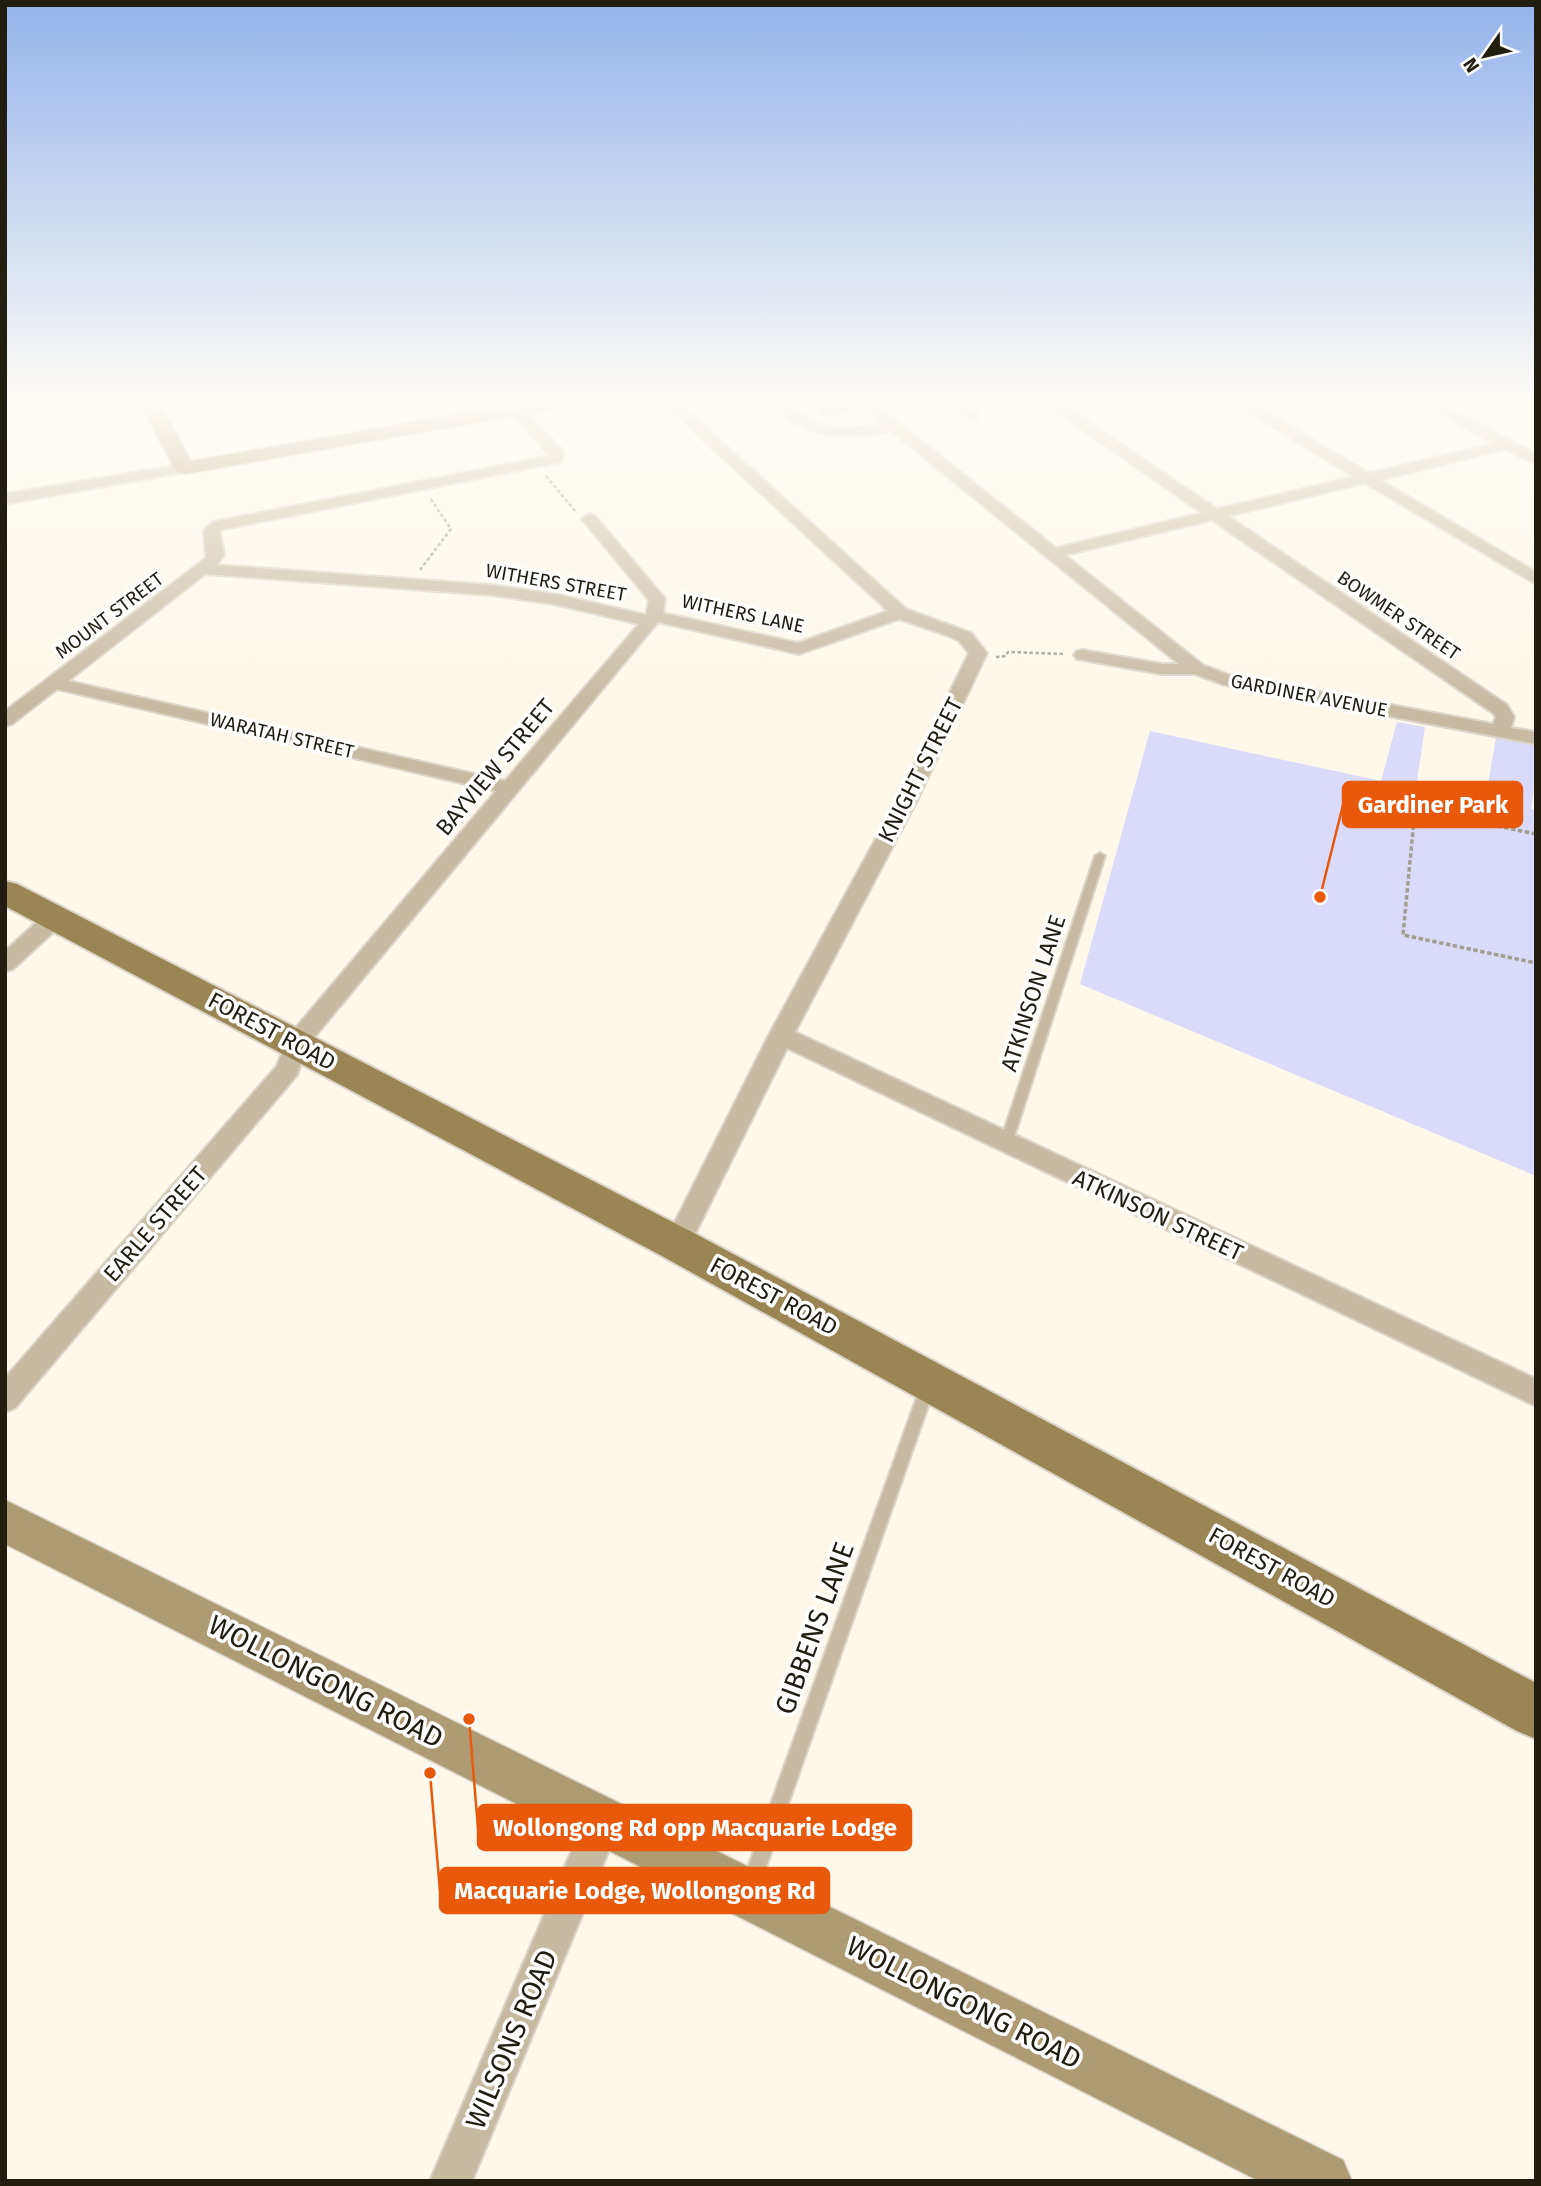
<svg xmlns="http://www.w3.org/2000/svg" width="1541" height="2186" viewBox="0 0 1541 2186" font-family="'Fira Sans',sans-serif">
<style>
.green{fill:#dadafb}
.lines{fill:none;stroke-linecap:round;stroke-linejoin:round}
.lane-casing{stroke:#dbd5c8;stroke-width:4}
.street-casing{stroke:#dbd5c8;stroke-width:4}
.secondary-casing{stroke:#dbd5c8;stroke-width:3}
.primary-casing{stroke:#dbd5c8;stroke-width:4}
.path-far1{stroke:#a39e91;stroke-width:2.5;stroke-dasharray:3.5 2.5;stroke-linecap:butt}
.path{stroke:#a39e91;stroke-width:3.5;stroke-dasharray:4.5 2.5;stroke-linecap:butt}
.lane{fill:#c6baa0;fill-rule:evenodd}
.street{fill:#c6baa0;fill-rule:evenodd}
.secondary{fill:#ae9b74;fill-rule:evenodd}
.primary{fill:#9c8554;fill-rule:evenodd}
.wall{fill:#d4bb85}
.shaded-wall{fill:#ac986c}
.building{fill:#f6d99b;stroke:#ac986c;stroke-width:2}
.labels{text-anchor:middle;stroke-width:7;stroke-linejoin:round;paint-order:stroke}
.far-street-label{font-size:19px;fill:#221d11;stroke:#fff}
.street-label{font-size:23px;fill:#221d11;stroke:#fff}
.near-street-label{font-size:28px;fill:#221d11;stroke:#fff}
.leader{fill:none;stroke:#e8590c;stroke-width:2.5}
.callout-dot{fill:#e8590c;stroke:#fff;stroke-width:2.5}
.callout{fill:#e8590c;stroke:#e8590c;stroke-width:2.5}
.callout-label{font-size:24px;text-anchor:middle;font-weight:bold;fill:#fff}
</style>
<rect width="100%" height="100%" fill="#fef8eb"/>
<!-- green -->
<path class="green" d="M1397 722 1425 727 1416 788 1485 800 1496 738 1536 746V775L1531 809 1536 810V1176L1080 984 1150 731 1381 781Z"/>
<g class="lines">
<!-- lane casing -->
<g class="lane-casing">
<g id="lane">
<path d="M1100 853 1105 856 1012 1143 1010 1146H1002L1000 1143 1095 856Z"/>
<path d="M928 1380 933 1382 935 1386 759 1887 757 1894 750 1896 743 1894 741 1887 921 1386 923 1382Z"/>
</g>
</g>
<!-- street casing -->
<g class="street-casing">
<g id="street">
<path d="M668 400H682L683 406 713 434 906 609 971 633 987 653 917 800 795 1032 1536 1379V1406L787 1048 686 1252 677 1255 668 1252 664 1244 769 1035 897 800 969 653 959 641 949 636 899 619 799 654 658 622 307 1046 297 1075 15 1408 5 1412V1378L277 1066 288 1037 496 791 57 689 12 724 5 726V711L206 558 204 531 213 522 550 456 508 409 515 405 520 406 563 451 565 454 560 462 224 529 220 532 224 555 217 565 491 585 554 594 646 615 649 600 582 519 590 514 595 516 663 596 665 600 663 613 798 643 888 611 703 440 672 410ZM205 574 491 595 554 604 639 624 505 781 68 681Z"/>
<path d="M768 400C793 400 800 416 822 425 840 432 863 427 882 424L854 400H870L1056 548 1202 513 1040 400H1056L1217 509 1354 477 1229 400H1246L1369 473 1494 444 1416 400H1433L1536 454V464L1505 449 1380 480 1536 572V584L1365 483 1228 516 1507 705 1514 717 1511 728 1536 732V744L1225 685 1195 674H1162L1077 659 1074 655 1077 651 1083 650 1162 664H1179L891 431C843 440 803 440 768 400ZM1212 520 1493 713 1496 717 1493 724 1229 675 1203 665 1065 555Z"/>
<path d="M185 464 190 465 192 468 190 471 5 504V494Z"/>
<path d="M55 911 63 913 66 918 63 923 13 969 5 971V951L47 913Z"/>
<path d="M603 1803 616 1808 621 1821 472 2181H430L590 1808Z"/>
</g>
</g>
<!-- secondary casing -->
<g class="secondary-casing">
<g id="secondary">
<path d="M138 400H158L191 461 537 400H581L571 406 185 474 178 472 174 468Z"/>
<path d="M5 1500 1343 2160 1352 2181H1259L5 1544Z"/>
</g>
</g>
<!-- primary casing -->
<g class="primary-casing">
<path id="primary" d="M5 881 17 884 692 1232 1536 1683V1739L1517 1731 662 1256 5 906Z"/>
</g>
<!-- path-far1 -->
<g class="path-far1">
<path d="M546 476 576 512"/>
<path d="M420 570 451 529 430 498"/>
<path d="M996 657 1006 656 1008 652 1065 654"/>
</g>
<!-- path -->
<path class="path" d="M1536 834 1415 809 1403 935 1536 963"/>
<!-- lane -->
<use href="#lane" class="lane"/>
<!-- street -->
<use href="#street" class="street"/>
<!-- secondary -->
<use href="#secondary" class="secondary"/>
<!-- primary -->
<use href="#primary" class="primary"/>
</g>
<!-- wall -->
<g class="wall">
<path d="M804 400H848L852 403 851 411 823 416Z"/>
<path d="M882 400H978L972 401 979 412 978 421H971L947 403 942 404 937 401 894 410Z"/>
</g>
<!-- shaded-wall -->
<g class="shaded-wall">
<path d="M898 400H937L894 410 895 401Z"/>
<path d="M942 400H947V403L942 404Z"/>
<path d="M852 403 851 411 823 416V409Z"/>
</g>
<!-- building -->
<g class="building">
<path d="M813 400H848L852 403 823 409Z"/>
<path d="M956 400H971L979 412H972Z"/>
</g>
<!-- sky -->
<linearGradient id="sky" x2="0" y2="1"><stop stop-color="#94b4ec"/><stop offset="0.57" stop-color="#fffcf6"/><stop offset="1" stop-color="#fffcf6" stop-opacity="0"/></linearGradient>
<rect width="1541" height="706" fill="url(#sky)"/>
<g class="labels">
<!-- far-street labels -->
<g class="far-street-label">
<text transform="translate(556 582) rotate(10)" y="7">WITHERS STREET</text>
<text transform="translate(743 613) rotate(12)" y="7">WITHERS LANE</text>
<text transform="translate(109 615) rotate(-37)" y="7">MOUNT STREET</text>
<text transform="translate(1399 615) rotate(34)" y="7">BOWMER STREET</text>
<text transform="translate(1309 695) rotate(11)" y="7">GARDINER AVENUE</text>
<text transform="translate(282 735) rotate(13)" y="7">WARATAH STREET</text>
</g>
<!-- street labels -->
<g class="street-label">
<text transform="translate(495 767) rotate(-50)" y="8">BAYVIEW STREET</text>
<text transform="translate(920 770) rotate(-63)" y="8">KNIGHT STREET</text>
<text transform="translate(1033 993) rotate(-72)" y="8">ATKINSON LANE</text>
<text transform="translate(272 1031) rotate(28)" y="8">FOREST ROAD</text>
<text transform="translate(1158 1215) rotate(25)" y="8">ATKINSON STREET</text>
<text transform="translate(155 1224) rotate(-49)" y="8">EARLE STREET</text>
<text transform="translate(774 1296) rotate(28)" y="8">FOREST ROAD</text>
<text transform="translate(1272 1567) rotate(29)" y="8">FOREST ROAD</text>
</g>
<!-- near-street labels -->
<g class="near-street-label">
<text transform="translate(814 1628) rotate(-70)" y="10">GIBBENS LANE</text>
<text transform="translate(326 1681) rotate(27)" y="10">WOLLONGONG ROAD</text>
<text transform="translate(964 2002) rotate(27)" y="10">WOLLONGONG ROAD</text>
<text transform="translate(511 2039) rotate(-67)" y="10">WILSONS ROAD</text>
</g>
</g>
<!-- callouts -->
<path class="leader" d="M1320 897L1343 805M469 1719L478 1828M430 1773L440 1891"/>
<g class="callout-dot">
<circle cx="1320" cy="897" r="7"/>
<circle cx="469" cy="1719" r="7"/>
<circle cx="430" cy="1773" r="7"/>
</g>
<g class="callout">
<rect x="1343" y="782" width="179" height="45" rx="7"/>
<rect x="478" y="1805" width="433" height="45" rx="7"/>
<rect x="440" y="1868" width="389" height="45" rx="7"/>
</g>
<g class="callout-label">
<text x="1433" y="813">Gardiner Park</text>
<text x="695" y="1836">Wollongong Rd opp Macquarie Lodge</text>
<text x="635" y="1899">Macquarie Lodge, Wollongong Rd</text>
</g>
<!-- border -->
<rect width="1541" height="2186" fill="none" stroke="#221d11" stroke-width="14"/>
<!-- north arrow -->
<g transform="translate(1485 56) rotate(236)" stroke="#ffffff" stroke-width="5" paint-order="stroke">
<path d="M0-5L12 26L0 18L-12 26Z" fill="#221d11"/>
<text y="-10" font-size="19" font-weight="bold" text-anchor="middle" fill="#221d11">N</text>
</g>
</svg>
